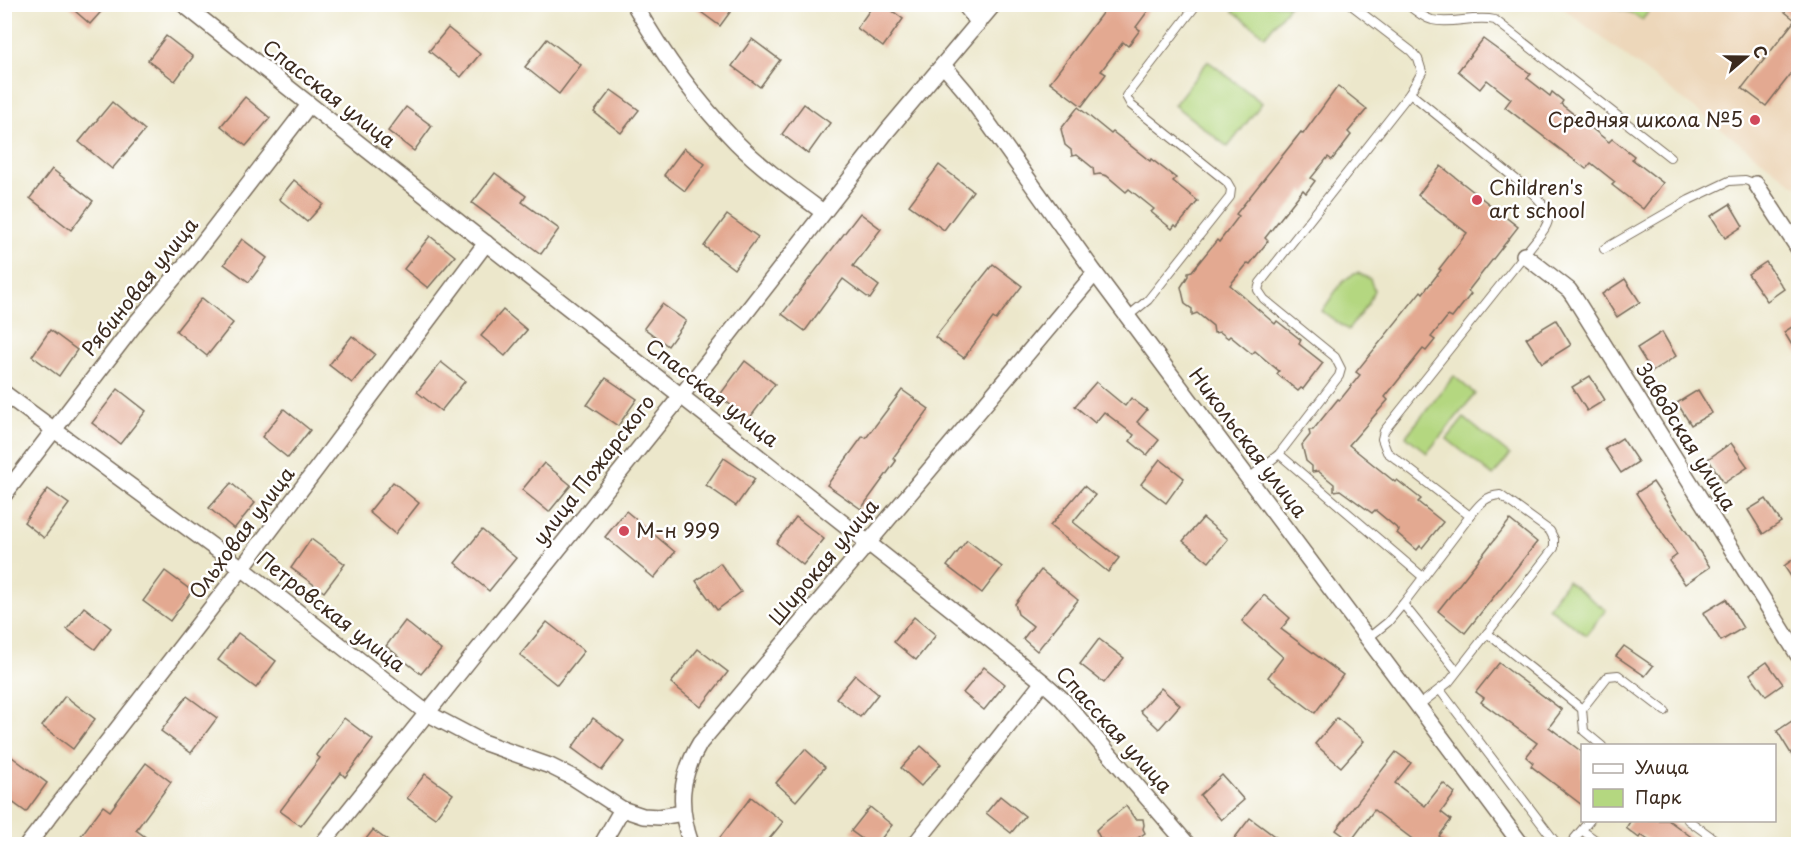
<svg xmlns="http://www.w3.org/2000/svg" width="1803" height="849" viewBox="0 0 1803 849" font-family="'Playpen Sans',sans-serif">
<style>
.built{fill:#edd7ba}
.green{fill:#b4d780;stroke:#78804f;stroke-width:1.5}
.building{fill:#e3a991}
.lines{fill:none;stroke-linecap:round;stroke-linejoin:round}
.service-casing{stroke:#796c5b;stroke-width:10}
.minor-casing{stroke:#796c5b;stroke-width:18}
.service{stroke:#fff;stroke-width:8}
.minor{stroke:#fff;stroke-width:15}
.poi-dot{fill:#d1495b;stroke:#fff;stroke-width:2}
.labels{text-anchor:middle;stroke-width:5;stroke-linejoin:round;paint-order:stroke}
.street-label{font-size:20px;fill:#3b2a1e;stroke:#fff}
.poi-label{font-size:20px;fill:#3b2a1e;stroke:#fff;text-anchor:start}
</style>
<rect width="100%" height="100%" fill="#fff"/>
<filter id="ink" filterUnits="userSpaceOnUse"><feTurbulence type="fractalNoise" baseFrequency=".0167" numOctaves="2"/><feDisplacementMap in="SourceGraphic" scale="12" xChannelSelector="R" yChannelSelector="G"/><feConvolveMatrix kernelMatrix="1 2 1 2 8 2 1 2 1" color-interpolation-filters="sRGB"/></filter>
<filter id="wash" filterUnits="userSpaceOnUse"><feTurbulence type="fractalNoise" baseFrequency=".008" numOctaves="4" result="noise"/><feDisplacementMap in="SourceGraphic" scale="24" xChannelSelector="R" yChannelSelector="G"/><feGaussianBlur stdDeviation="1.35" result="paint"/><feColorMatrix in="noise" values="0 0 0 0 0 0 0 0 0 0 0 0 0 0 0 0 0 1.4 0 .05"/><feComposite in="paint" operator="in"/></filter>
<g filter="url(#wash)">
<rect width="100%" height="100%" fill="#ece7cb"/>
<!-- built -->
<path class="built" d="M1559 5H1798V184L1797 187Z"/>
<!-- green -->
<g class="green">
<path d="M1238 5V4L1290 5 1265 36 1233 11Z"/>
<path d="M1605 5H1604H1654L1642 20C1627 9 1620 12 1605 5Z"/>
<path d="M1208 61 1262 103 1228 147 1174 105Z"/>
<path d="M1358 273 1370 279 1374 290 1368 304 1348 330 1322 311C1332 298 1342 276 1358 273Z"/>
<path d="M1454 376 1475 394 1427 453 1406 436Z"/>
<path d="M1464 418 1510 455 1493 476 1447 439Z"/>
<path d="M1567 581 1606 610 1586 635 1548 607Z"/>
</g>
<g id="blocks">
<!-- building -->
<g class="building">
<path d="M67 4H108L90 24Z"/>
<path d="M690 4H736L720 26Z"/>
<path d="M874 4H883L903 19 883 47 857 28Z"/>
<path d="M1109 4H1153L1136 27 1140 30 1128 46 1123 42 1101 71 1106 74 1082 106 1050 82Z"/>
<path d="M1775 4H1798V65L1766 106 1742 88 1795 20Z"/>
<path d="M448 28 480 54 461 77 429 51Z"/>
<path d="M166 36 193 57 175 81 148 60Z"/>
<path d="M547 39 581 65 559 94 525 67Z"/>
<path d="M752 39 780 60 760 87 732 66Z"/>
<path d="M1483 39 1531 74 1527 78 1550 96 1552 92 1563 101 1561 104 1609 142 1612 139 1634 156 1632 159 1663 183 1643 209 1612 185 1615 182 1591 163 1586 169 1505 107 1511 99 1487 80 1480 89 1458 71Z"/>
<path d="M1338 86 1367 109 1348 132 1351 135 1332 160 1328 157 1311 178 1315 181 1306 193 1303 190 1265 238 1268 241 1250 264 1248 263 1230 285 1275 324 1277 321 1301 340 1299 344 1323 363 1303 389 1301 388 1298 391 1277 374 1279 371 1255 351 1252 354 1230 336 1228 338 1220 332 1214 333 1213 326 1197 313 1192 315V309L1185 304 1181 287 1188 276V272L1192 271 1217 240 1219 242 1239 216 1236 214 1301 132 1303 134Z"/>
<path d="M611 90 639 110 621 133 594 112Z"/>
<path d="M245 97 270 118 246 146 221 126Z"/>
<path d="M112 102 145 130 112 169 79 142Z"/>
<path d="M804 104 830 123 808 154 782 134Z"/>
<path d="M406 107 432 126 414 151 388 131Z"/>
<path d="M1078 107 1111 134 1113 132 1150 161 1151 159 1176 178 1173 181 1198 201 1177 227 1175 225 1172 229 1151 212 1154 209 1129 189 1126 192 1107 176 1100 174 1094 175 1093 168 1077 155 1072 156 1071 150 1065 145 1061 129Z"/>
<path d="M684 148 705 164 685 191 664 175Z"/>
<path d="M939 165 973 191 944 230 909 205Z"/>
<path d="M1441 166 1518 227 1468 291 1471 294 1452 318 1448 316 1431 337 1435 340 1426 351 1423 349 1385 397 1388 400 1349 445 1395 482 1397 480 1421 499 1418 502 1443 522 1422 548 1420 546 1417 550 1397 533 1399 530 1375 510 1372 513 1340 490 1334 491V484L1318 471 1312 472V466L1306 461 1302 445 1310 435 1309 430H1313L1338 399 1340 400 1360 375 1356 372 1421 291 1423 293 1441 270 1439 269 1467 233 1418 195Z"/>
<path d="M52 169 93 201 71 230 30 198Z"/>
<path d="M495 173 526 196 522 202 559 229 541 254 472 203Z"/>
<path d="M294 180 323 204 307 222 279 199Z"/>
<path d="M1730 204 1743 226 1725 238 1711 216Z"/>
<path d="M860 213 881 229 853 266 879 286 870 299 843 279 805 331 782 314Z"/>
<path d="M727 215 758 237 734 269 704 246Z"/>
<path d="M430 236 455 256 428 288 404 269Z"/>
<path d="M242 239 267 258 249 282 224 264Z"/>
<path d="M1766 262 1784 289 1767 301 1748 274Z"/>
<path d="M993 264 1022 286 996 320 993 318 964 358 935 337Z"/>
<path d="M1625 279 1640 302 1617 317 1602 294Z"/>
<path d="M202 298 233 323 207 356 176 331Z"/>
<path d="M662 304 686 321 668 346 644 328Z"/>
<path d="M503 310 527 330 505 356 481 336Z"/>
<path d="M1556 320 1571 345 1542 363 1526 338Z"/>
<path d="M1798 323V355L1784 332Z"/>
<path d="M50 330 77 350 59 376 32 356Z"/>
<path d="M1662 332 1676 356 1652 372 1637 348Z"/>
<path d="M352 336 375 354 352 383 329 365Z"/>
<path d="M745 361 775 384 749 419 719 396Z"/>
<path d="M441 362 465 381 441 411 417 392Z"/>
<path d="M1590 376 1605 400 1587 411 1572 387Z"/>
<path d="M606 378 637 399 618 426 587 405Z"/>
<path d="M1096 382 1125 406 1131 398 1147 410 1137 422 1159 440 1147 455 1130 441 1134 435 1104 412 1095 423 1075 406Z"/>
<path d="M118 389 146 411 120 444 92 423Z"/>
<path d="M902 390 929 409 893 458 896 461 861 509 827 485 863 436 866 438Z"/>
<path d="M1698 390 1712 413 1691 425 1677 403Z"/>
<path d="M284 409 310 430 288 458 262 437Z"/>
<path d="M1622 438 1638 462 1621 473 1605 449Z"/>
<path d="M1731 443 1748 467 1724 483 1708 459Z"/>
<path d="M724 458 755 479 736 506 706 485Z"/>
<path d="M1160 459 1184 478 1166 503 1141 484Z"/>
<path d="M544 463 571 485 549 512 522 490Z"/>
<path d="M393 482 419 503 395 534 369 512Z"/>
<path d="M1653 482 1710 567 1685 584 1669 561 1677 555 1636 493Z"/>
<path d="M231 483 255 503 234 529 209 508Z"/>
<path d="M1084 486 1095 495 1073 522 1119 558 1108 572 1050 526Z"/>
<path d="M48 489 69 504 44 538 24 522Z"/>
<path d="M1766 499 1781 522 1763 534 1748 510Z"/>
<path d="M626 511 675 552 654 578 605 537Z"/>
<path d="M796 517 824 539 803 565 776 543Z"/>
<path d="M1203 518 1228 539 1209 562 1183 541Z"/>
<path d="M1510 520 1537 542 1465 633 1438 611Z"/>
<path d="M482 530 516 558 489 591 455 563Z"/>
<path d="M311 539 345 564 324 592 291 568Z"/>
<path d="M967 540 1002 567 982 593 947 566Z"/>
<path d="M1798 556V587L1784 566Z"/>
<path d="M720 563 741 592 717 610 696 581Z"/>
<path d="M1041 570 1078 600 1037 651 1023 639 1033 626 1018 614 1015 604Z"/>
<path d="M165 571 192 591 170 621 143 601Z"/>
<path d="M1264 595 1290 618 1281 629 1343 675 1315 713 1268 677 1283 657 1242 621Z"/>
<path d="M1726 599 1743 628 1721 641 1703 613Z"/>
<path d="M84 607 111 628 95 649 67 629Z"/>
<path d="M914 617 936 635 916 660 894 642Z"/>
<path d="M405 621 441 650 421 674 386 646Z"/>
<path d="M547 622 584 651 557 685 520 655Z"/>
<path d="M238 633 276 661 256 688 218 660Z"/>
<path d="M1099 639 1124 658 1104 683 1080 664Z"/>
<path d="M1624 646 1653 666 1645 676 1616 656Z"/>
<path d="M698 649 728 672 701 707 671 683Z"/>
<path d="M1767 662 1783 684 1766 696 1750 674Z"/>
<path d="M1499 663 1562 710 1549 727 1582 752V805L1531 766 1533 763 1526 757 1537 743 1481 702 1484 698 1476 692Z"/>
<path d="M984 667 1005 684 984 710 963 693Z"/>
<path d="M855 675 878 694 860 717 836 698Z"/>
<path d="M1161 688 1180 705 1159 729 1140 711Z"/>
<path d="M65 696 95 719 73 749 42 726Z"/>
<path d="M187 696 217 718 191 753 161 731Z"/>
<path d="M1798 717V765L1777 731Z"/>
<path d="M344 718 373 740 345 777 341 773 301 826 280 811 320 758 316 755Z"/>
<path d="M593 718 624 741 602 770 572 748Z"/>
<path d="M1337 718 1364 741 1341 767 1315 744Z"/>
<path d="M921 746 941 764 921 786 901 768Z"/>
<path d="M805 749 825 767 796 801 776 783Z"/>
<path d="M1396 752 1411 763 1395 783 1425 806 1443 783 1455 793 1441 812 1451 820 1439 836 1450 844H1419L1374 810 1351 841 1336 830Z"/>
<path d="M12 757 47 783 26 812 4 796V767Z"/>
<path d="M146 763 171 782 136 830 155 844H91L80 837 103 806 110 811Z"/>
<path d="M425 774 453 794 435 818 407 798Z"/>
<path d="M1222 775 1244 800 1221 820 1200 795Z"/>
<path d="M1000 796 1025 816 1011 833 986 813Z"/>
<path d="M751 797 783 822 765 844H715Z"/>
<path d="M1126 806 1135 819H1143L1144 825 1143 829 1145 833 1129 844H1114L1110 840 1105 841 1100 838 1096 830 1100 826Z"/>
<path d="M870 807 892 825 877 844H869L851 831Z"/>
<path d="M1250 818 1285 844H1230Z"/>
<path d="M1631 820H1668L1701 844H1654L1641 835 1639 838 1626 828Z"/>
<path d="M373 830 392 844H362Z"/>
</g>
</g>
</g>
<g filter="url(#ink)">
<use href="#blocks" fill-opacity="0" stroke="#796c5b" stroke-width="1.5"/>
<g class="lines">
<!-- service casing -->
<g class="service-casing">
<g id="service">
<path d="M1407 4C1414 10 1422 17 1432 20 1452 25 1474 15 1495 20L1670 157"/>
<path d="M1410 93 1529 190C1562 220 1547 224 1525 254"/>
<path d="M1604 249 1689 200 1729 181 1745 180 1756 184"/>
<path d="M1127 317 1148 300 1230 197 1231 189 1227 182 1131 105 1126 96 1197 4"/>
<path d="M1279 454 1423 577"/>
<path d="M1248 479 1279 454 1339 376 1341 369 1335 357 1264 299 1258 290 1260 283 1410 93 1422 72 1418 59 1411 51 1350 4"/>
<path d="M1403 604 1457 671"/>
<path d="M1487 633 1582 709 1584 731 1602 746"/>
<path d="M1367 639 1388 622 1403 604 1470 516 1387 452 1382 439 1384 431 1525 254"/>
<path d="M1440 690 1557 844"/>
<path d="M1418 706 1449 682 1554 548V539L1550 531 1500 495C1485 496 1479 505 1470 516"/>
<path d="M1582 709 1608 676 1618 675 1665 711"/>
<path d="M1688 820 1721 844"/>
<path d="M1583 831 1601 844"/>
<path d="M1570 844 1590 820"/>
</g>
</g>
<!-- minor casing -->
<g class="minor-casing">
<g id="minor">
<path d="M183 4C468 232 758 453 1043 682L1062 699 1187 844"/>
<path d="M634 4C662 53 697 102 736 142 762 168 793 190 823 212"/>
<path d="M964 4 979 23"/>
<path d="M943 65 966 92 1095 273 1521 844"/>
<path d="M1756 184 1798 248"/>
<path d="M1524 255 1569 290 1574 297 1798 655"/>
<path d="M4 393 242 568 427 713 482 742 550 766 574 778 622 809 643 816 659 817 683 813"/>
<path d="M4 495 135 324 191 258 309 105"/>
<path d="M28 844 242 568 486 243"/>
<path d="M322 844 681 396 888 130 994 4"/>
<path d="M602 844 622 809"/>
<path d="M691 844C678 806 679 778 700 743L1095 273"/>
<path d="M915 844 1043 682"/>
</g>
</g>
<!-- service -->
<use href="#service" class="service"/>
<!-- minor -->
<use href="#minor" class="minor"/>
</g>
</g>
<!-- markers -->
<g class="poi-dot">
<circle cx="1755" cy="120" r="6"/>
<circle cx="1477" cy="200" r="6"/>
<circle cx="624" cy="531" r="6"/>
</g>
<g class="labels">
<!-- street labels -->
<g class="street-label">
<text transform="translate(329 94) rotate(38)" y="7">Спасская улица</text>
<text transform="translate(140 287) rotate(-51)" y="7">Рябиновая улица</text>
<text transform="translate(712 393) rotate(38)" y="7">Спасская улица</text>
<text transform="translate(1686 437) rotate(58)" y="7">Заводская улица</text>
<text transform="translate(1248 443) rotate(53)" y="7">Никольская улица</text>
<text transform="translate(594 470) rotate(-52)" y="7">улица Пожарского</text>
<text transform="translate(242 533) rotate(-53)" y="7">Ольховая улица</text>
<text transform="translate(824 562) rotate(-50)" y="7">Широкая улица</text>
<text transform="translate(331 612) rotate(38)" y="7">Петровская улица</text>
<text transform="translate(1114 730) rotate(48)" y="7">Спасская улица</text>
</g>
<!-- poi labels -->
<g class="poi-label">
<text x="1743" y="127" text-anchor="end">Средняя школа №5</text>
<text x="1489" y="195">Children's<tspan x="1489" dy="23">art school</tspan></text>
<text x="636" y="538">М-н 999</text>
</g>
</g>
<!-- margin -->
<rect width="1803" height="849" fill="none" stroke="#fff" stroke-width="24"/>
<!-- legend -->
<rect x="1581" y="744" width="195" height="78" fill="#ffffff" stroke="#b1aaa5" stroke-width="1.5"/>
<rect x="1593" y="764" width="30" height="9" fill="#ffffff" stroke="#b1aaa5" stroke-width="1.5"/>
<text x="1635" y="774" font-size="18" fill="#3b2a1e">Улица</text>
<rect x="1593" y="789" width="30" height="18" fill="#b4d780" stroke="#b1aaa5" stroke-width="1.5"/>
<text x="1635" y="804" font-size="18" fill="#3b2a1e">Парк</text>
<!-- north arrow -->
<g transform="translate(1746 57) rotate(70)" stroke="#ffffff" stroke-width="4.5" paint-order="stroke">
<path d="M0-4.5L10 22L0 15L-10 22Z" fill="#3b2a1e"/>
<text y="-9" font-size="16" font-weight="bold" text-anchor="middle" fill="#3b2a1e">С</text>
</g>
</svg>
